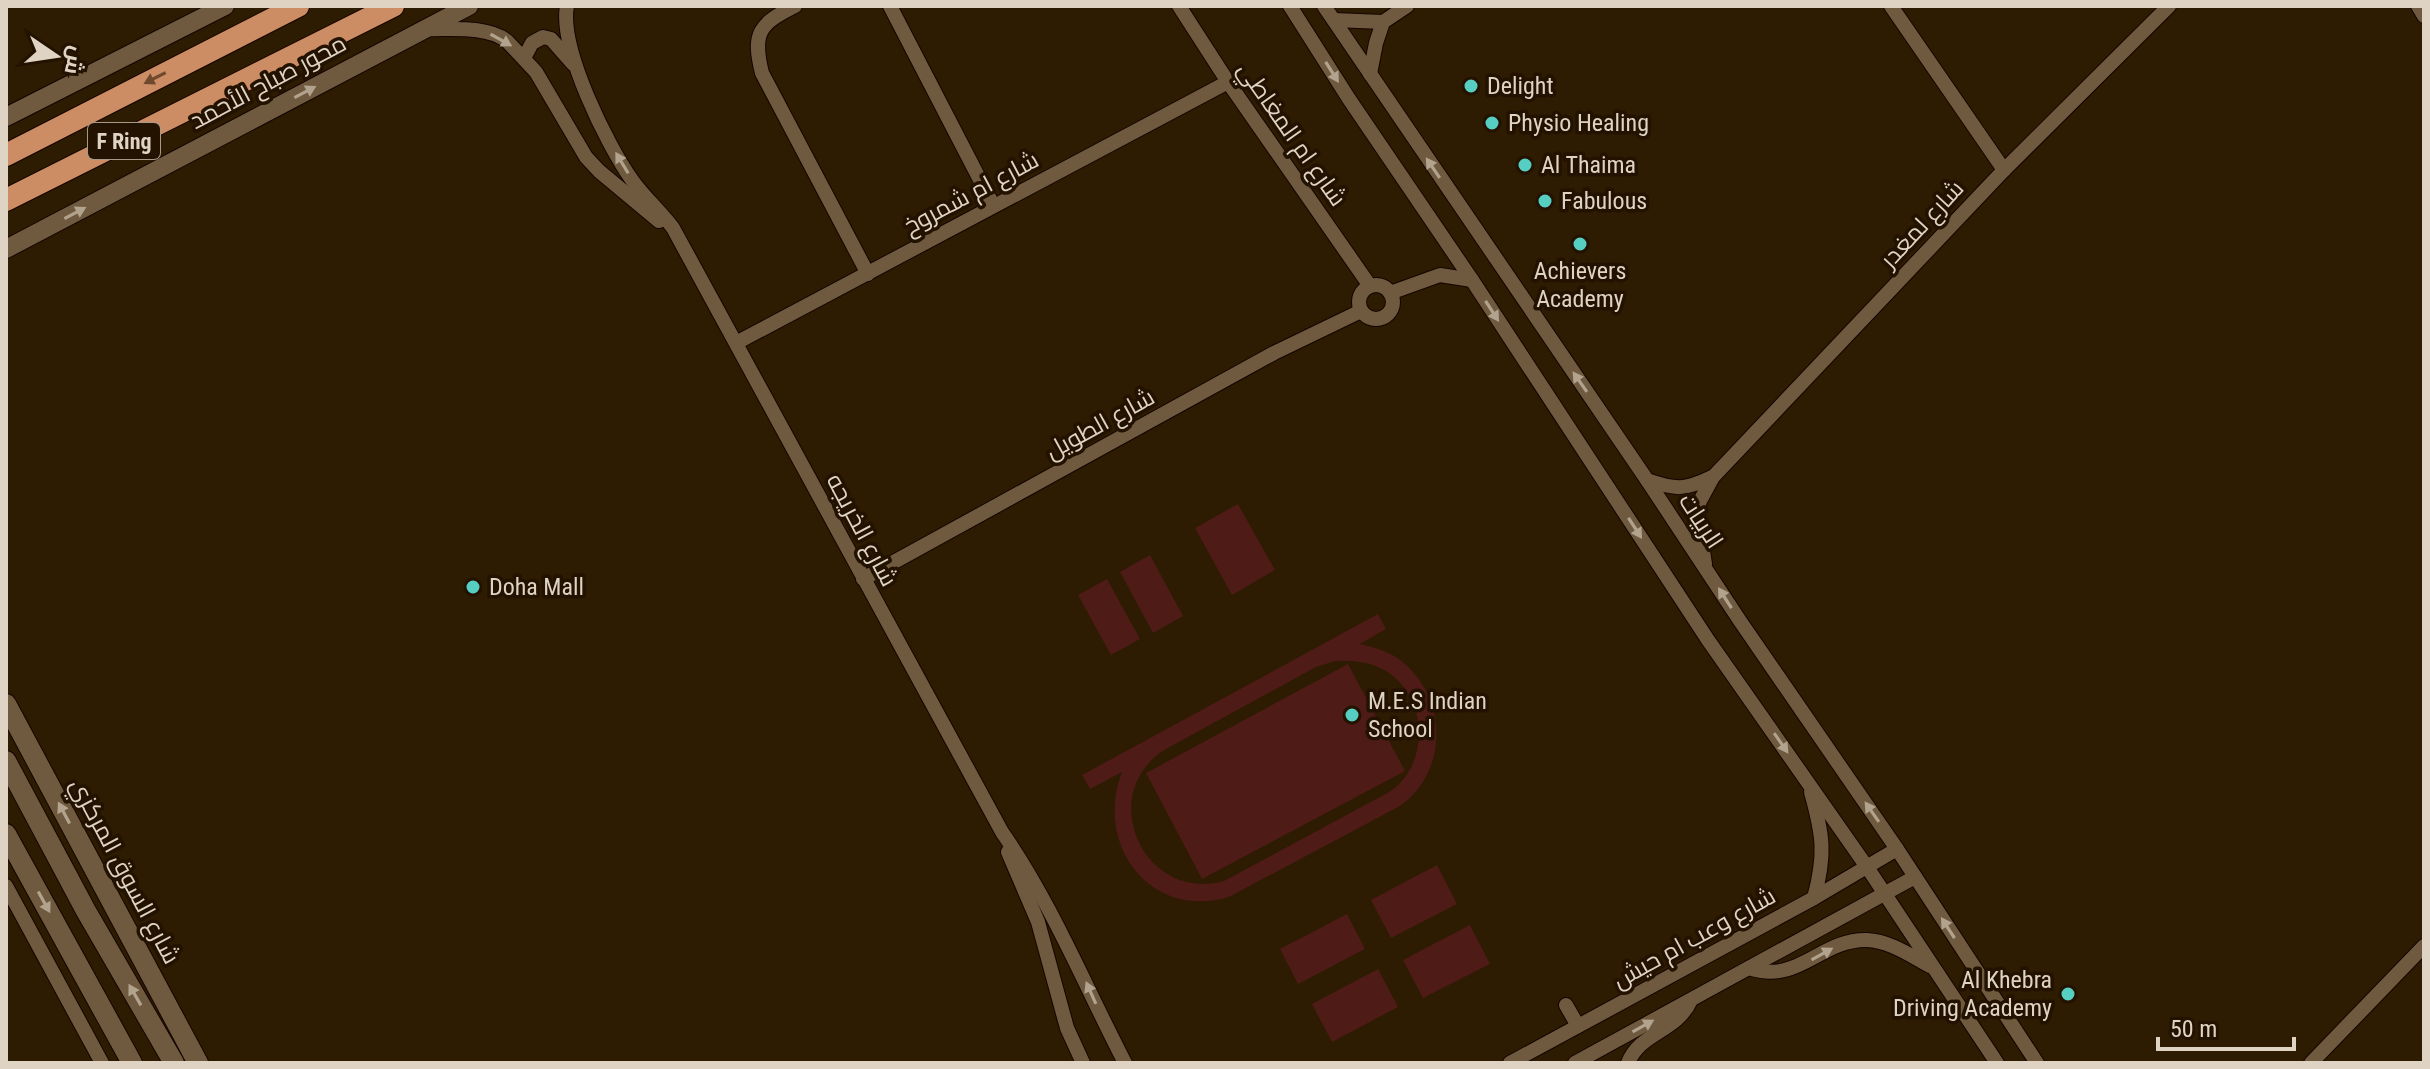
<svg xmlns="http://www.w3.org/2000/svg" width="2430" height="1069" viewBox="0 0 2430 1069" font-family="'Roboto Condensed',Cairo,sans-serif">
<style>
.pitch{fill:#4e1b17;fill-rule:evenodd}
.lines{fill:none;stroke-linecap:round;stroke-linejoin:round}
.minor-casing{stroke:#150500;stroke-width:16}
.tertiary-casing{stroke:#150500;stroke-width:20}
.secondary-casing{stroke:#150500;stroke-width:22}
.trunk-casing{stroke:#150500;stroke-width:24}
.minor{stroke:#6f5a3f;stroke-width:14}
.tertiary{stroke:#6f5a3f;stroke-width:18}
.secondary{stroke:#6f5a3f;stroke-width:20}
.trunk{stroke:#cc8c64;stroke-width:22}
.oneway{fill:#b2a38f}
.oneway2{fill:#6f492d}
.poi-dot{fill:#57cec2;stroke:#231200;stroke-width:3}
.labels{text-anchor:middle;stroke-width:7;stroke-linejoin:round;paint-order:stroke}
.shield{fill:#231200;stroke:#a79989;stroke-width:2}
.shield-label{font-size:22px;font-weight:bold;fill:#dfd3c4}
.street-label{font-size:24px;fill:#dfd3c4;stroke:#231200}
.poi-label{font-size:24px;fill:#dfd3c4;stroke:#231200;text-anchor:start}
</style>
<rect width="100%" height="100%" fill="#2d1b02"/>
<!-- pitch -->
<g class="pitch">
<path d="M1238 504 1275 570 1232 595 1195 528Z"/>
<path d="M1150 555 1183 616 1153 633 1120 572Z"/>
<path d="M1107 579 1140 639 1111 655 1078 595Z"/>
<path d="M1378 614 1386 629 1360 644C1373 647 1389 651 1400 660 1448 696 1449 772 1400 806L1229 897C1150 920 1094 845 1122 772L1090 789 1082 775ZM1335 661C1354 660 1373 662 1389 673 1428 700 1429 764 1391 791L1224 881C1142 903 1095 792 1166 749L1316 667Z"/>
<path d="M1348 664 1405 771 1202 879 1146 773Z"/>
<path d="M1437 865 1457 904 1391 938 1371 900Z"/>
<path d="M1347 914 1365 949 1298 984 1280 949Z"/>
<path d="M1470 925 1490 964 1423 998 1403 960Z"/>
<path d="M1378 969 1398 1007 1332 1042 1312 1004Z"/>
</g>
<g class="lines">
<!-- minor casing -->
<g class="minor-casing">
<g id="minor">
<path d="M567 6C559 48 607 145 632 180 644 197 660 211 673 228L1002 832C1052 904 1085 986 1125 1063"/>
<path d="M795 6C759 24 752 33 762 73L868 274"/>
<path d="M890 6 993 205"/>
<path d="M1179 6 1228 82 1370 286"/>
<path d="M1290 6 1349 99 1472 280 1708 640 1867 867 1997 1063"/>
<path d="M1324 6 1647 480 1740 621 1897 849 2037 1063"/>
<path d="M1891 6 2004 170"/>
<path d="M2418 6 2424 16"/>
<path d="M1334 20 1383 22 1407 6"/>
<path d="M425 29C450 30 486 25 507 41L536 72 586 157 599 171 659 221"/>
<path d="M524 58 532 43 543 37 551 39 573 64"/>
<path d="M1370 74 1376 43 1383 22"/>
<circle cx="1376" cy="302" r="17"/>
<path d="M1390 293 1440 275 1472 280"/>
<path d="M736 343 1228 82"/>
<path d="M1647 480C1676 490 1685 490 1712 477"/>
<path d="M1705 564 1697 511 1700 501 1713 477 2004 170 2169 6"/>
<path d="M863 579 1274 353 1361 311"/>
<path d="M1811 792C1823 835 1826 854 1814 898"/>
<path d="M1008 852 1038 922 1067 1028 1083 1063"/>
<path d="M6 886 102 1063"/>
<path d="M1749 968C1799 985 1820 939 1867 940 1890 941 1911 956 1930 966"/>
<path d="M1566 1005 1578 1026"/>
<path d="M1510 1063 1814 898 1897 849"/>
<path d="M1575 1063 1915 877"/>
<path d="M1628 1063C1640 1032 1677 1032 1691 1000"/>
<path d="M2311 1063 2424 946"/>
</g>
</g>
<!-- tertiary casing -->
<g class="tertiary-casing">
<g id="tertiary">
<path d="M6 117 225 6"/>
<path d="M6 249 469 6"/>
</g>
</g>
<!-- secondary casing -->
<g class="secondary-casing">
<g id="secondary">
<path d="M6 704 198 1063"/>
<path d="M6 761 86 911 174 1063"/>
<path d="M6 834 132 1063"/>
</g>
</g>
<!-- trunk casing -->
<g class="trunk-casing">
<g id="trunk">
<path d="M6 155 298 6"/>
<path d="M6 200 393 6"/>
</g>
</g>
<!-- minor -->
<use href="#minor" class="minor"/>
<!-- tertiary -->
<use href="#tertiary" class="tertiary"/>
<!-- secondary -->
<use href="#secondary" class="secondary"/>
<!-- trunk -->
<use href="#trunk" class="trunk"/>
</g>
<!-- one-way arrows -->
<defs><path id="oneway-solid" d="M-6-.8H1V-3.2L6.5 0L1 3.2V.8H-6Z" transform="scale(2)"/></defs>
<g class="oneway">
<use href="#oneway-solid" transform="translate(501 40) rotate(29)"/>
<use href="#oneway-solid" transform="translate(1332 72) rotate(58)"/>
<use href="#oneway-solid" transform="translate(305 92) rotate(-28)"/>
<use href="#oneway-solid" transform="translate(622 163) rotate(-121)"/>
<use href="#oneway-solid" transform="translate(1433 168) rotate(-124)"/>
<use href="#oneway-solid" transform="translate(75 213) rotate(-28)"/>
<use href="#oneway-solid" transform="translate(1492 311) rotate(57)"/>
<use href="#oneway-solid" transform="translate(1580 382) rotate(-125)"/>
<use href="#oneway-solid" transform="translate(1635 528) rotate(57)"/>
<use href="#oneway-solid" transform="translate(1725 598) rotate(-123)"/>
<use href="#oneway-solid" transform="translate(1781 743) rotate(55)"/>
<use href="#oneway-solid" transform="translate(1872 812) rotate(-125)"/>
<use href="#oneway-solid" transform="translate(64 813) rotate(-118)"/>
<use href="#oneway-solid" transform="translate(44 902) rotate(61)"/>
<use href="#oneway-solid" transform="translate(1948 928) rotate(-123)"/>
<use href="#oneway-solid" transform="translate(1822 954) rotate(-29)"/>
<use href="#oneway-solid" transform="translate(1091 993) rotate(-114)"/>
<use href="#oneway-solid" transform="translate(135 995) rotate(-120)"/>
<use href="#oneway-solid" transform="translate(1643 1026) rotate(-29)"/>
</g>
<use class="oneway2" href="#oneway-solid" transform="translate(155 78) rotate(153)"/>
<!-- markers -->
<g class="poi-dot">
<circle cx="1471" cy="86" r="8"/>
<circle cx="1492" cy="123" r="8"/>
<circle cx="1525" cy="165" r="8"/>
<circle cx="1545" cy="201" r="8"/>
<circle cx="1580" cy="244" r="8"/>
<circle cx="473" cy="587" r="8"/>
<circle cx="1352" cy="715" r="8"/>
<circle cx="2068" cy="994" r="8"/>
</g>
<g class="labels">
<!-- shield labels -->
<rect class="shield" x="88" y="123" width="72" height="36" rx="6"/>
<g class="shield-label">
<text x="124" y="149">F Ring</text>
</g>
<!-- street labels -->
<g class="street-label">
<text transform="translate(268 82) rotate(-28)" y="8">محور صباح الأحمد</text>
<text transform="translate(1292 134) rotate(55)" y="8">شارع ام المغاطي</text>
<text transform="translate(971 193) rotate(-28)" y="8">شارع ام شمروخ</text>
<text transform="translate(1922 224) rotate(-47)" y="8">شارع لمغدر</text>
<text transform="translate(1100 424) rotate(-29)" y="8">شارع الطويل</text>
<text transform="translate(1701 521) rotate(57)" y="8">الربيات</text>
<text transform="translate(862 530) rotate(62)" y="8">شارع الخريجه</text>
<text transform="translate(125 871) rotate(62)" y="8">شارع السوق المركزي</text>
<text transform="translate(1694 938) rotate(-29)" y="8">شارع وعب ام حيش</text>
</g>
<!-- poi labels -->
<g class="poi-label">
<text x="1487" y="94">Delight</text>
<text x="1508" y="131">Physio Healing</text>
<text x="1541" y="173">Al Thaima</text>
<text x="1561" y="209">Fabulous</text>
<text x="1580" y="279" text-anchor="middle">Achievers<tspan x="1580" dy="28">Academy</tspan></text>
<text x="489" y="595">Doha Mall</text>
<text x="1368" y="709">M.E.S Indian<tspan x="1368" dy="28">School</tspan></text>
<text x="2052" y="988" text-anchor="end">Al Khebra<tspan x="2052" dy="28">Driving Academy</tspan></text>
</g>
</g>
<!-- border -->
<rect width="2430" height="1069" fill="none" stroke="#dfd3c4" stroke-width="16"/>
<!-- north arrow -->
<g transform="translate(56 56) rotate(103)" stroke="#231200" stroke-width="6" paint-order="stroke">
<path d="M0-6L14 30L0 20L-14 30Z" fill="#dfd3c4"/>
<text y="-12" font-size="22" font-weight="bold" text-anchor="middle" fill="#dfd3c4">ش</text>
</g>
<!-- scale -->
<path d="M2158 1037v12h136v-12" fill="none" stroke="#dfd3c4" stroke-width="4"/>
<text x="2170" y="1037" font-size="24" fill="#dfd3c4" stroke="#231200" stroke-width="6" paint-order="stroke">50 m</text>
</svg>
